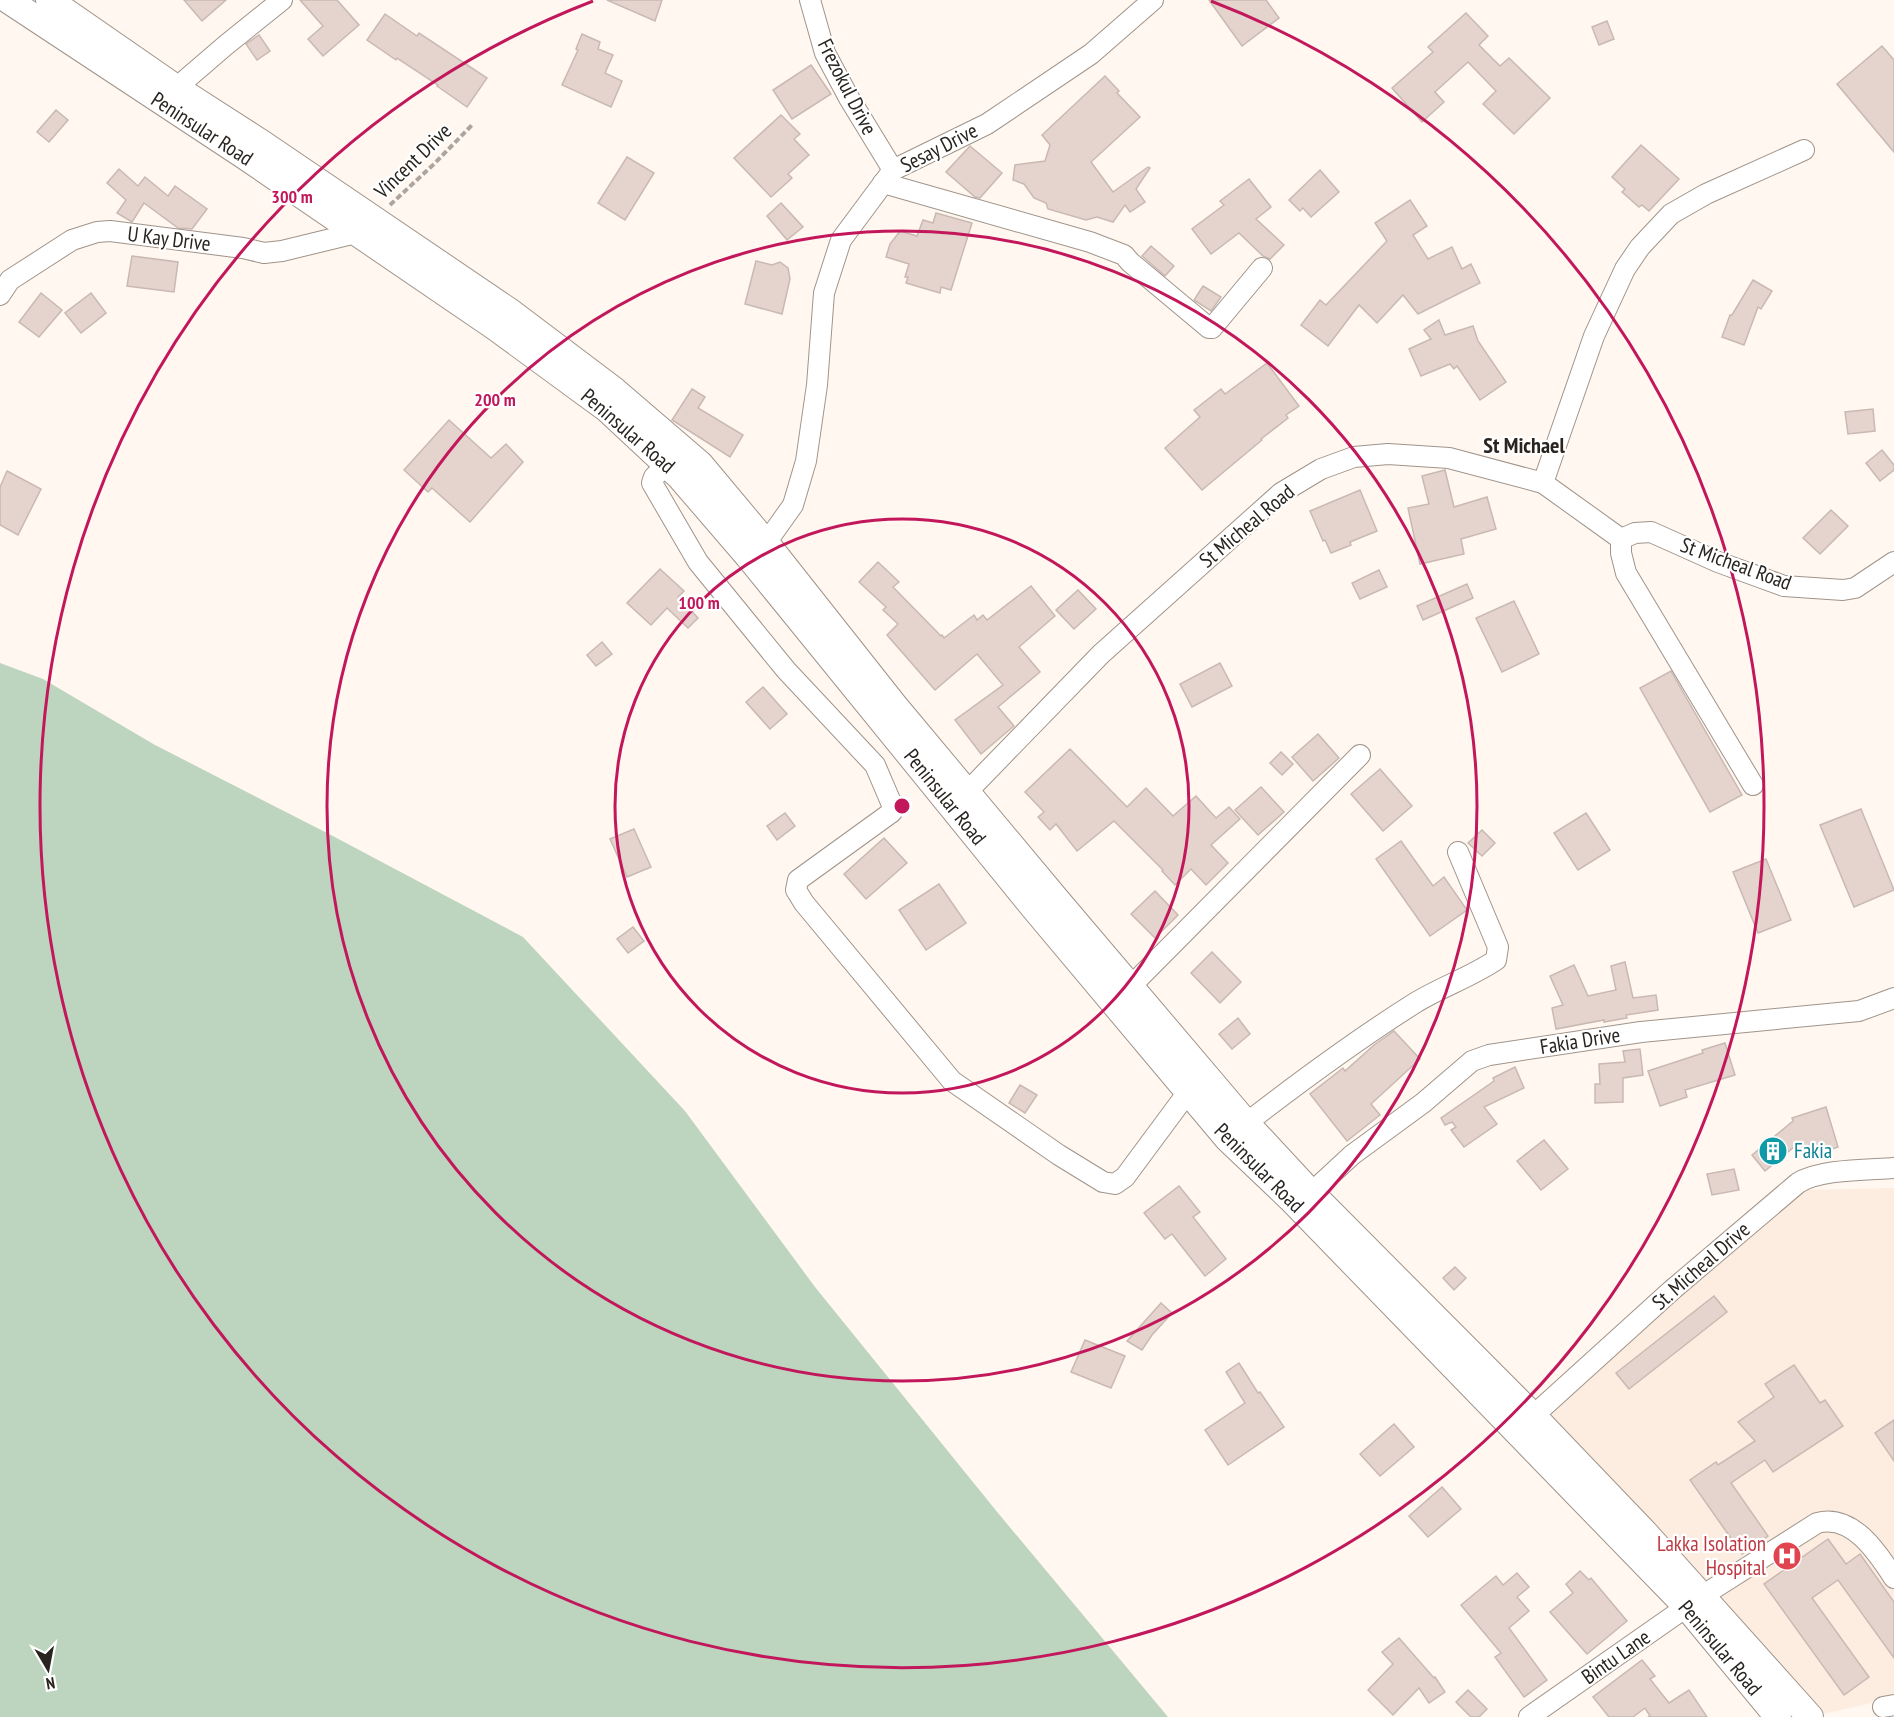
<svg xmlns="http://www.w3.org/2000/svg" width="1894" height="1717" viewBox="0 0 1894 1717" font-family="'PT Sans Narrow',sans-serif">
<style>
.built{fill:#fdede0}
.green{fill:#bdd5be}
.building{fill:#e5d4cd;stroke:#c9b9b2;stroke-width:1.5}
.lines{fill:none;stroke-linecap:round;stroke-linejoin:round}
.minor-casing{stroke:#a0948a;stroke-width:22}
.major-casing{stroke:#a0948a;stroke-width:28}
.path{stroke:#aca59f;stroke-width:4;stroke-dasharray:6 3;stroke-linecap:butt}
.minor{stroke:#fff;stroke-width:20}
.major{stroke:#fff;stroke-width:26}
.ring{fill:none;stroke:#c2185b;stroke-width:3}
.labels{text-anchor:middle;stroke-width:4.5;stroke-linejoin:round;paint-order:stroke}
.street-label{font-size:21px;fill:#292420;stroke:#fff}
.culture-label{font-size:21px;fill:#0d838f;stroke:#fff;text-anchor:start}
.health-label{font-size:21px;fill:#be3a42;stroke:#fff;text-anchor:end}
.neighbourhood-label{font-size:22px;font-weight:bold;fill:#292420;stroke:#fff}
.centre{fill:#c2185b;stroke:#fff;stroke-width:3}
.ring-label{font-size:18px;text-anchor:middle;font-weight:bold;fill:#c2185b;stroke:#fff;stroke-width:4.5;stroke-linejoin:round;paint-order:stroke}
</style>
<rect width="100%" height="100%" fill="#fff7f0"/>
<!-- built -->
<path class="built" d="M1894 1188V1698L1823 1714 1550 1413 1801 1190Z"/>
<!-- green -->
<path class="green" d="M0 663 43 679 155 745 329 834 523 937 685 1111 815 1287 998 1513 1168 1717H0Z"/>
<!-- building -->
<g class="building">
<path d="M184 0H226L202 21Z"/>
<path d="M300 0H337L359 25 323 56 308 39 323 26Z"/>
<path d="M607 0H662L655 21Z"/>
<path d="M1209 0H1266L1279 18 1242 46Z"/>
<path d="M1466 13 1488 36 1479 45 1500 66 1509 58 1550 98 1514 134 1483 104 1496 91 1468 62 1435 92 1444 102 1422 122 1392 88 1433 52 1428 47Z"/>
<path d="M385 14 417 36 419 33 487 78 467 107 437 86 438 85 397 58 396 60 367 40Z"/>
<path d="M1607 21 1614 39 1599 45 1592 27Z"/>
<path d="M582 34 600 42 598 49 613 55 605 73 622 81 611 107 562 85 578 50 576 49Z"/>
<path d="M259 35 270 51 257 60 246 44Z"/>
<path d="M1882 46 1894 60V152L1837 84Z"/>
<path d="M811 65 831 94 792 119 773 90Z"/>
<path d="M1105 76 1119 91 1117 93 1140 117 1091 162 1113 192 1148 167 1150 168 1136 189 1145 202 1130 212 1125 205 1113 222 1097 217 1086 220 1048 209 1046 203 1034 198 1024 184 1013 180 1015 165 1045 161 1050 145 1042 135Z"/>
<path d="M56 110 68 120 49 142 37 132Z"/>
<path d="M781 115 800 134 794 139 809 155 788 174 792 178 771 197 734 158Z"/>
<path d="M1641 145 1679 179 1649 211 1642 205 1639 207 1622 192 1625 189 1612 177Z"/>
<path d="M970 146 1002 173 980 198 975 197 946 172Z"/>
<path d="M627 157 654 173 625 220 598 203Z"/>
<path d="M119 169 138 186 145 177 168 196 175 186 207 209 192 229 178 228 144 203 132 222 117 213 126 200 107 183Z"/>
<path d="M1320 170 1339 192 1311 217 1303 208 1300 211 1289 200Z"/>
<path d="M1249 179 1271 207 1256 219 1284 245 1270 259 1263 256 1239 233 1211 254 1192 229 1224 205 1220 201Z"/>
<path d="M1410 200 1427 226 1413 235 1428 259 1452 247 1462 269 1471 264 1480 283 1418 314 1403 295 1377 323 1359 305 1328 346 1301 325 1320 300 1326 305 1387 241 1375 223Z"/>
<path d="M781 203 803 227 787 240 767 216Z"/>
<path d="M936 213 972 223 951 290 941 287 940 293 906 283 908 277H905L909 264 886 257 890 244 900 231 917 236 923 220 933 223Z"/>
<path d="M1151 246 1174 266 1165 276 1142 256Z"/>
<path d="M132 256 178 262 174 292 127 286Z"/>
<path d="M756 261 772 265 780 262 788 268 790 279 782 314 745 304Z"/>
<path d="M1753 280 1772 291 1761 309 1758 307 1744 345 1722 337 1730 315H1732Z"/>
<path d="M1203 286 1221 297 1211 311 1194 300Z"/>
<path d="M41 293 62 310 39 337 19 322Z"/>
<path d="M91 293 106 313 81 333 65 313Z"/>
<path d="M1439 320 1445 335 1473 326 1478 341 1506 382 1480 400 1457 366 1454 369 1450 364 1421 376 1409 349 1431 339 1424 330Z"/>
<path d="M1267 363 1299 406 1286 415 1288 418 1261 439 1262 440 1202 490 1165 448 1200 417 1194 410 1221 389 1225 394Z"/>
<path d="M692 389 705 397 698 408 743 435 730 457 672 420Z"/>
<path d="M1873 409 1875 431 1848 434 1845 412Z"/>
<path d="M449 420 491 458 506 444 523 462 470 522 432 488 428 492 404 470Z"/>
<path d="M1882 450 1894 465V470L1880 481 1866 463Z"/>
<path d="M1445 470 1454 507 1487 497 1496 529 1461 539 1464 554 1420 564 1408 508 1429 504 1422 476Z"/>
<path d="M7 471 41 489 18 535 0 525V487Z"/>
<path d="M1360 490 1377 531 1350 542 1351 545 1331 553 1325 540 1323 541 1310 511Z"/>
<path d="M1831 510 1848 526 1820 554 1803 538Z"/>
<path d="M878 562 899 582 893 587 941 636 942 635 944 638 974 615 977 620 983 615 987 620 1031 586 1055 616 1019 647 1040 672 998 707 1014 726 981 754 955 720 1003 685 977 654 935 690 887 635 898 624 883 610 886 607 859 582Z"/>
<path d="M660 569 684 591 678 597 698 618 688 628 667 608 651 625 627 603Z"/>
<path d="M1379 570 1387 587 1360 599 1352 583Z"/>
<path d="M1467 584 1473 598 1423 620 1417 606Z"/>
<path d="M1078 590 1096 609 1074 629 1056 610Z"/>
<path d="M1514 601 1539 654 1502 672 1476 618Z"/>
<path d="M602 642 612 654 596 666 587 655Z"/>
<path d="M1220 663 1232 686 1192 707 1180 684Z"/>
<path d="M1671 671 1742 795 1710 812 1640 688Z"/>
<path d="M763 687 787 714 770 729 746 702Z"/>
<path d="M1318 734 1339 758 1313 781 1292 757Z"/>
<path d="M1070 749 1127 807 1146 788 1173 816 1196 796 1216 818 1229 807 1240 819 1211 845 1228 863 1206 885 1191 869 1175 885 1162 871 1163 870 1114 821 1077 851 1056 824 1050 830 1038 817 1044 812 1025 792Z"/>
<path d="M1281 752 1293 764 1282 775 1270 763Z"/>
<path d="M1380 769 1412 806 1383 831 1351 794Z"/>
<path d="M1261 787 1284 812 1258 835 1235 810Z"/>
<path d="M1861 809 1894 890 1854 907 1820 825Z"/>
<path d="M785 813 795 826 777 840 767 826Z"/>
<path d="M1586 813 1610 850 1578 870 1554 833Z"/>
<path d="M634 829 651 867 627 877 610 839Z"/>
<path d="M1482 830 1495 843 1482 856 1468 843Z"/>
<path d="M884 838 907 863 866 899 844 874Z"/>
<path d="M1401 841 1433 886 1444 877 1467 910 1430 936 1376 859Z"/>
<path d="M1766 859 1791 920 1758 933 1733 872Z"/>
<path d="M939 884 966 923 926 950 899 910Z"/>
<path d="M1155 891 1178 915 1155 938 1131 914Z"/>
<path d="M633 927 644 941 628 953 617 939Z"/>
<path d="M1212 952 1241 982 1220 1003 1191 973Z"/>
<path d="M1625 962 1633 998 1656 995 1658 1010 1626 1015 1627 1018 1604 1022V1020L1556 1029 1552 1008 1563 1005 1550 976 1574 965 1588 996 1616 990 1611 966Z"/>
<path d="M1238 1018 1250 1034 1232 1049 1219 1034Z"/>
<path d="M1394 1031 1420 1059 1371 1104 1380 1115 1347 1141 1310 1094 1343 1068 1345 1071 1374 1045Z"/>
<path d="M1725 1043 1735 1075 1685 1090 1687 1097 1660 1106 1648 1071 1703 1053 1702 1050Z"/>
<path d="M1640 1049 1643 1075 1623 1078V1102L1595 1103V1084H1600L1599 1064 1625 1062 1623 1051Z"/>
<path d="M1515 1067 1524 1088 1484 1107 1497 1124 1464 1147 1451 1130 1456 1127 1452 1122 1445 1125 1441 1118 1494 1081 1493 1078Z"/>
<path d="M1020 1085 1037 1095 1025 1113 1009 1103Z"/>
<path d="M1826 1107 1838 1147 1805 1158 1800 1142 1765 1171 1752 1155 1793 1121 1792 1118Z"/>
<path d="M1544 1140 1568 1169 1541 1190 1517 1161Z"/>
<path d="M1734 1169 1739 1190 1712 1195 1707 1174Z"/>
<path d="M1179 1186 1200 1212 1193 1217 1226 1259 1205 1276 1172 1234 1165 1239 1144 1213Z"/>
<path d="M1455 1267 1466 1278 1454 1290 1443 1278Z"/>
<path d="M1714 1296 1727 1312 1629 1389 1616 1373Z"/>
<path d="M1161 1303 1172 1313 1152 1335 1142 1350 1127 1341Z"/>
<path d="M1085 1340 1125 1356 1111 1388 1071 1372Z"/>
<path d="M1239 1363 1258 1393 1260 1392 1284 1427 1228 1465 1205 1430 1245 1403 1226 1372Z"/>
<path d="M1794 1365 1820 1403 1825 1400 1843 1426 1773 1472 1765 1460 1731 1483 1768 1536 1742 1554 1690 1480 1716 1462 1718 1465 1755 1441 1738 1422 1774 1397 1765 1384Z"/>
<path d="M1894 1420V1461L1875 1433Z"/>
<path d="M1394 1424 1414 1447 1380 1476 1360 1454Z"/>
<path d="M1442 1487 1461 1509 1428 1537 1409 1516Z"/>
<path d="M1828 1539 1846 1564 1860 1554 1894 1602V1658L1838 1580 1812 1598 1869 1677 1844 1695 1764 1584Z"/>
<path d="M1580 1571 1589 1580 1591 1578 1627 1621 1587 1654 1550 1612 1573 1593 1566 1584Z"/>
<path d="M1517 1573 1529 1587 1517 1597 1529 1611 1509 1628 1547 1680 1524 1697 1495 1657 1501 1653 1461 1605 1496 1576 1503 1585Z"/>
<path d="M1399 1638 1434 1678 1435 1677 1445 1692 1429 1703 1419 1688 1393 1715 1368 1690 1393 1664 1382 1652Z"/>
<path d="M1642 1660 1655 1676 1650 1679 1669 1703 1689 1690 1707 1717H1648L1650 1716 1645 1708 1633 1717H1609L1593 1697Z"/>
<path d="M1468 1690 1487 1709 1479 1717H1471L1456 1702Z"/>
</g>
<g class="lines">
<!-- minor casing -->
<g class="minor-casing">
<g id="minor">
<path d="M810 0 825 53 849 98 893 170"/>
<path d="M176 88 226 45 282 0"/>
<path d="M883 183 1090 242 1124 255 1130 262 1209 328H1212L1262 268"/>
<path d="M0 295 10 280 72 240 97 232 110 231 243 248 264 253 282 251 356 233"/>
<path d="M667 464 654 477 652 483 698 562 786 670 875 765 893 807 892 812 798 880 796 890 804 903 952 1081 1059 1155 1103 1182 1115 1184 1125 1177 1188 1092"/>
<path d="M1543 483 1594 336 1625 269 1640 247 1671 214 1706 194 1804 150"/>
<path d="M1621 539 1635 533 1651 532 1718 562 1784 586 1843 590 1855 588 1894 562"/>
<path d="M1621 539V553L1626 573 1753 785"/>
<path d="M755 550 766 543 793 505 806 461 817 385 824 293 841 240 893 170 987 124 1091 54 1153 0"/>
<path d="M968 791 1101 654 1281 493 1321 469 1354 457 1388 454 1449 458 1543 483 1621 539"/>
<path d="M1131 986 1360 755"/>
<path d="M1236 1131C1294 1086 1353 1042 1415 1003 1441 987 1471 977 1496 960L1498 947 1458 852"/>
<path d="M1311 1193 1352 1155 1423 1103 1472 1061 1489 1055 1641 1032 1859 1011 1894 998"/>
<path d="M1533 1416 1672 1290 1798 1183C1820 1169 1867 1170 1894 1168"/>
<path d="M1883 1707 1894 1705"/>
<path d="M1529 1717 1702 1596 1817 1523C1852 1513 1878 1553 1894 1578"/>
</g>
</g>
<!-- major casing -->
<g class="major-casing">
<g id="major">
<path d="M8 0 243 155 495 327 607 409 680 477 748 556 1034 908 1227 1138 1291 1199 1687 1607 1778 1717"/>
<path d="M49 0 176 88 263 144 509 311 615 391 700 464 766 543 894 705 1056 899 1246 1123 1311 1193 1533 1416 1645 1533 1810 1717"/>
</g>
</g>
<!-- path -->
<path class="path" d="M390 205 434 164 473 124"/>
<!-- minor -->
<use href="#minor" class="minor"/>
<!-- major -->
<use href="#major" class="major"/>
</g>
<!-- distance rings -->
<g class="ring">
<circle cx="902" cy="806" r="287"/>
<circle cx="902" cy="806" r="575"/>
<path d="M1211 1A862 862 0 1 1 593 1"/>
</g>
<!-- icons -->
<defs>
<g id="building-disc" transform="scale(1.5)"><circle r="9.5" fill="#0f9aa8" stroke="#fff"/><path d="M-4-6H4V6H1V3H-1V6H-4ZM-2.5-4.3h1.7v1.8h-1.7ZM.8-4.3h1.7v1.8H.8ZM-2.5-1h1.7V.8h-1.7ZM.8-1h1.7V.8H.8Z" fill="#fff"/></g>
<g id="hospital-disc" transform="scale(1.5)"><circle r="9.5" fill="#e0444e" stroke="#fff"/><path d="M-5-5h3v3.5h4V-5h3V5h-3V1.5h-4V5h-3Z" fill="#fff"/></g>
</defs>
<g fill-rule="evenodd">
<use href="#building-disc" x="1773" y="1151"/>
<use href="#hospital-disc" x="1787" y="1556"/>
</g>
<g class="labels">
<!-- street labels -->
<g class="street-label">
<text transform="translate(847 87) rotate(63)" y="7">Frezokul Drive</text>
<text transform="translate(202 129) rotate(33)" y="7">Peninsular Road</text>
<text transform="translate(939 148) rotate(-27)" y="7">Sesay Drive</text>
<text transform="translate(413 161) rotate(-44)" y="7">Vincent Drive</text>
<text transform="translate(169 239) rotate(7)" y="7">U Kay Drive</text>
<text transform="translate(628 431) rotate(41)" y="7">Peninsular Road</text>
<text transform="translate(1247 526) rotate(-40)" y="7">St Micheal Road</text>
<text transform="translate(1736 564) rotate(20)" y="7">St Micheal Road</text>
<text transform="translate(945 797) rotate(51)" y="7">Peninsular Road</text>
<text transform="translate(1580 1041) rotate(-9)" y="7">Fakia Drive</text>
<text transform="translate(1259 1168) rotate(45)" y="7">Peninsular Road</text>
<text transform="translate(1701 1266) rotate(-41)" y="7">St. Micheal Drive</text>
<text transform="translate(1720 1648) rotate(50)" y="7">Peninsular Road</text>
<text transform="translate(1616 1657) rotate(-35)" y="7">Bintu Lane</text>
</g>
<!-- culture labels -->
<g class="culture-label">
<text x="1794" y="1158">Fakia</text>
</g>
<!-- health labels -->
<g class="health-label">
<text x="1766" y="1551">Lakka Isolation<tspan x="1766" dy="24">Hospital</tspan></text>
</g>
<!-- neighbourhood labels -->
<g class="neighbourhood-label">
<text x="1524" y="453">St Michael</text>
</g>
</g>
<circle cx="902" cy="806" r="9" class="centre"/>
<g class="ring-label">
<text x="292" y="203">300 m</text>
<text x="495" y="406">200 m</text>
<text x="699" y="609">100 m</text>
</g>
<!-- north arrow -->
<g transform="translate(48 1669) rotate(170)" stroke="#ffffff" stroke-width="4.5" paint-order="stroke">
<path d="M0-4.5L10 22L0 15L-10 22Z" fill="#292420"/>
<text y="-9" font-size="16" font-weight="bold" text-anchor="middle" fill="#292420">N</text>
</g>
</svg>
